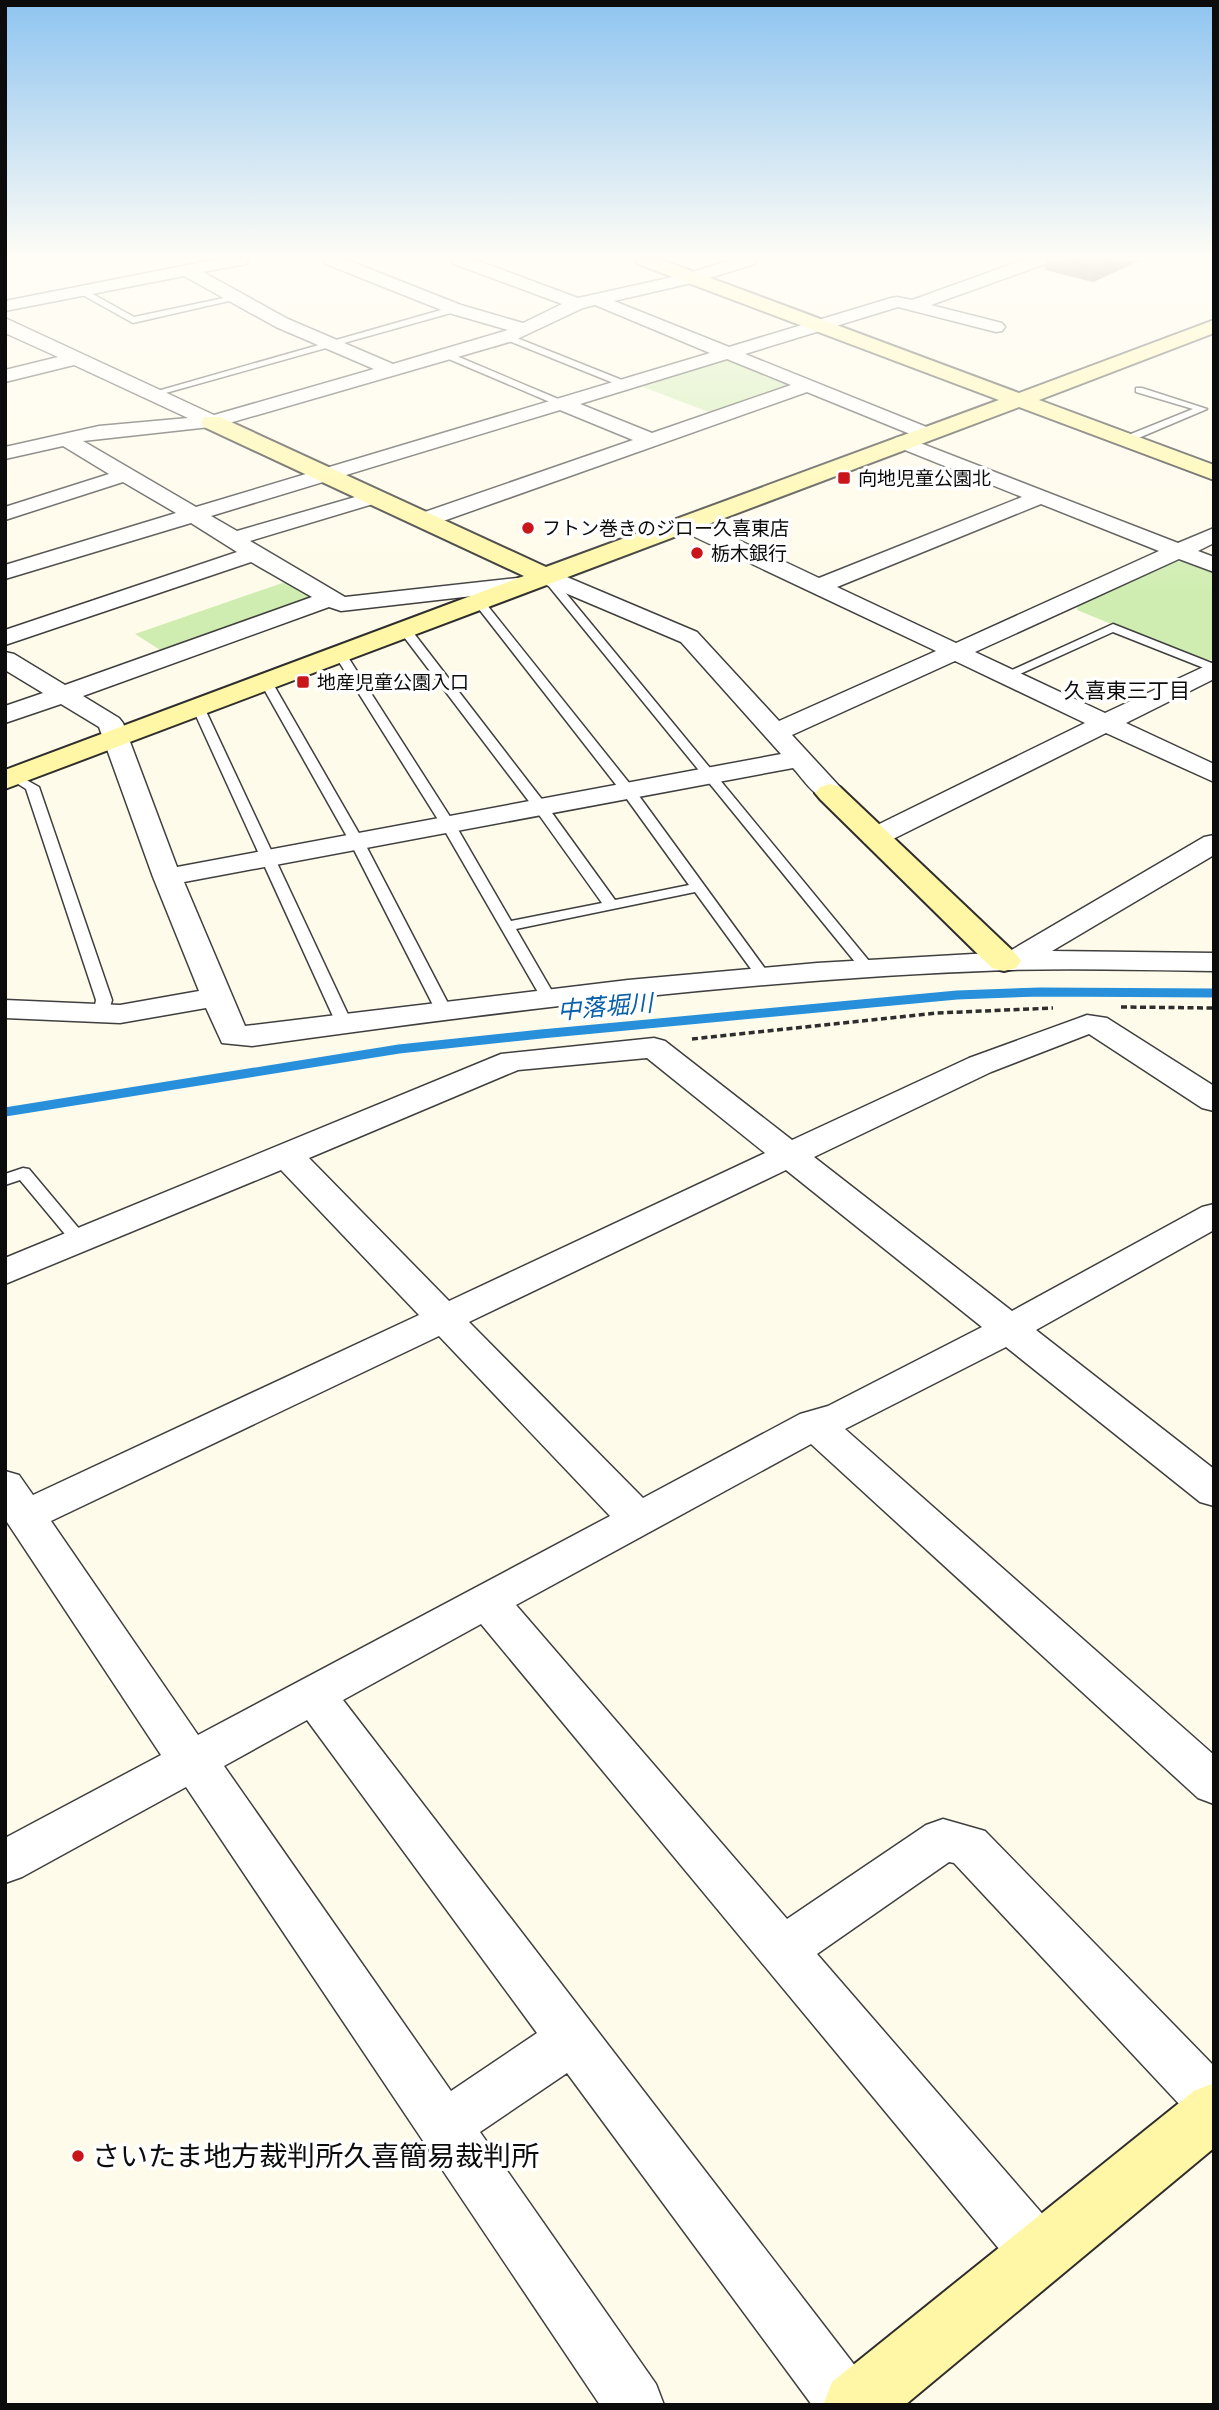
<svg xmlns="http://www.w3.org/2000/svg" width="1219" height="2410" viewBox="0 0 1219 2410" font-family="'Source Serif 4','Noto Sans JP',serif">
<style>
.green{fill:#cfedb0}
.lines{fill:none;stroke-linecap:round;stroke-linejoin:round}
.stream{stroke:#2890db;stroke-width:9}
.lane-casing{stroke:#3f3f3f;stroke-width:3}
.street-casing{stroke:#3f3f3f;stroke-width:3}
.secondary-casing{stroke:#2e2e2e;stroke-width:4}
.path{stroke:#2e2e2e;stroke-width:3.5;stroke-dasharray:6 3.5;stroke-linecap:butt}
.lane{fill:#fff;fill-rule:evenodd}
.street{fill:#fff;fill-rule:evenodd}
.secondary{fill:#fff7a5;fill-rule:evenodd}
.wall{fill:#49423d}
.shaded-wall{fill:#3c3632}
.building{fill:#554d47;stroke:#3c3632;stroke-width:2}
.poi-dot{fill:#c9161b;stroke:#fff;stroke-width:2.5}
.labels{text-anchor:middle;stroke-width:7;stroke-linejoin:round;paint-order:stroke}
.far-poi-label{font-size:19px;fill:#0c0c0c;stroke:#fff;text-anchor:start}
.far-neighbourhood-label{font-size:21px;fill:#0c0c0c;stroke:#fff}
.water-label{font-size:24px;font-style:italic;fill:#0960a9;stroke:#fff}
.near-poi-label{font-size:28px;fill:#0c0c0c;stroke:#fff;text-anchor:start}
</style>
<rect width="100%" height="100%" fill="#fffbea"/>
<!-- green -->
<g class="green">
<path d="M728 358 793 384 716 412 706 411 643 387Z"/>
<path d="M1176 561 1187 562 1214 572 1213 660 1197 659 1077 610 1078 605Z"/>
<path d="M291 580 317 597 165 653 135 634Z"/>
</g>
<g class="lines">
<!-- stream -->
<path class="stream" d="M5 1112 399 1049 541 1034 957 995 1040 992 1214 993"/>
<!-- lane casing -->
<g class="lane-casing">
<g id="lane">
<path d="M82 288 134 317 238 295 242 298 133 323 79 293Z"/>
<path d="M455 306 458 307V311L155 396 147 394Z"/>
<path d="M507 334 627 382 629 384 621 386 504 339 502 337Z"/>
<path d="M447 352 563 401 565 403 557 405 444 357 442 355Z"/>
<path d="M1136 388H1142L1207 409 1129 442H1121V438L1193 409 1136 392Z"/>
<path d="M543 575H551L874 967 877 970 874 973H864L543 579Z"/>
<path d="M479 599 483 600 634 789 769 974 772 977 769 980H759L695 892 516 929 556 998 553 1001H543L442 826 334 654 336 651 346 654 456 826 511 921 602 903 537 812 401 633V627H409L547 806 615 900 689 885 624 795 475 604V600Z"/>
<path d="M1113 624 1214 664V672L1113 632 1011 678 1007 679 1001 675Z"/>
<path d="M266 678 272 682 364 842 451 1009 449 1012H437L435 1009 350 842 260 682Z"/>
<path d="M198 703 204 707 352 1023 350 1026H338L336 1023 192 707Z"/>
<path d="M14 773 39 787 112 1000 107 1018 101 1020 93 1015 96 1000 26 789 7 777Z"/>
<path d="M23 1168 29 1169 86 1237 89 1241 86 1245H74L20 1180 5 1185V1174Z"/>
</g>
</g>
<!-- street casing -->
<g class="street-casing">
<g id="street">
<path d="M213 260H248L246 264 203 272 288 319 393 364 508 330 449 313 326 264 324 260H347L461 305 523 323 562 304 454 264 452 260H476L578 298 686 274 731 260H757L755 264 696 282 614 301 729 347 891 298 897 297 912 300 1023 260H1047L1045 264 931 305 1002 323 1005 327 1002 331 996 332 898 307 745 354 934 430 937 434 934 438H920L807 392 432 525H416L413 520 416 515 633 440 560 410 211 516 237 531 369 493H383L387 497 383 501 250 541 345 597 536 576 547 570 555 572 697 632 779 721 936 651 678 529 675 524 678 519H694L819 578 1022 497 895 446 892 442 895 438 902 436 1178 543 1214 528V543L1198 551 1214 557V572L1179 559 975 652 1105 713 1214 662V679L1126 723 1214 764V782L1106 733 885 843 875 845 865 843 861 837 865 831 1085 723 955 661 792 735 840 787 843 793 840 799C817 804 807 783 793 768L184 882 245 1026 628 980 817 963 1008 952 1204 837 1214 835V855L1052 951 1214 953V971C1145 970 1076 968 1007 970 754 979 502 1011 252 1046L222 1043 206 1008 120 1023 5 1018V1000L120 1005 199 991 153 877 99 727 61 704 5 723V706L43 693 5 670V652L14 654 65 685 312 597 251 562 5 645V630L237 552 191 523 5 579V565L176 513 123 482 5 520V507L109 474 63 446 5 459V447L99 426 188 418 74 365 5 382V370L58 357 5 333V318L214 415 374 369 276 327 184 276 5 311V301ZM595 305 710 353 196 507 83 441 219 426 513 341 583 308ZM727 359 791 385 652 433 580 404ZM1041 504 1159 551 956 643 837 587ZM544 584 681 642 781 754 177 867 123 723 119 718 83 696 329 607 341 611 534 589Z"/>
<path d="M1087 1015 1107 1018 1214 1086V1111L1202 1108 1089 1034 991 1072 814 1157 1012 1311 1202 1207 1214 1204V1230L1036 1330 1214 1469V1506L1200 1502 1006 1347 845 1429 1214 1755V1804L1198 1798 811 1444 516 1605 787 1919 926 1825 943 1819 985 1831 1214 2066V2128L1195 2121 954 1863 949 1862 817 1954 1059 2233 1067 2253 1059 2273 1039 2281 1019 2273 481 1624 343 1700 869 2384 877 2405H812L567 2073 480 2132 656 2384 664 2405H600L186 1787 22 1877 5 1883V1838L161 1755 5 1519V1471L19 1475 33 1495 419 1315 281 1170 5 1284V1258L501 1054 654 1038 665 1041 792 1140 969 1058ZM647 1058 765 1153 449 1301 309 1158 518 1070ZM786 1170 982 1327 828 1406 800 1414 643 1498 469 1322ZM439 1336 610 1516 198 1735 51 1521ZM307 1720 537 2033 451 2091 224 1766Z"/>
</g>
</g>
<!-- secondary casing -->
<g class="secondary-casing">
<g id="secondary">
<path d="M635 260H662L1019 393 1214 320V333L1039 400 1214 465V480L1019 407 5 789V770L524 576 204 427 201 422 204 417H220L546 567 999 400 638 264Z"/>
<path d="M830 784 840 787 1016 954 1021 961 1016 968 1004 971 992 968 820 799 815 793 820 787Z"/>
<path d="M1214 2083V2148L905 2405H823L832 2382 1194 2091Z"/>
</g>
</g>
<!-- path -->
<g class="path">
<path d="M1121 1007 1214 1008"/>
<path d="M692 1039 937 1013 1053 1008"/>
</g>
<!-- lane -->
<use href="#lane" class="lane"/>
<!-- street -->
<use href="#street" class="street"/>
<!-- secondary -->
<use href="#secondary" class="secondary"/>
</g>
<!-- wall -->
<path class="wall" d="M1046 260H1141L1093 282 1045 270Z"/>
<!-- shaded-wall -->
<path class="shaded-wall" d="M1112 260H1141L1093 282 1095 268Z"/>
<!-- building -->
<path class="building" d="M1065 260H1112L1095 268Z"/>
<!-- sky -->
<linearGradient id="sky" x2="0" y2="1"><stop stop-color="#8ec4f0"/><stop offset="0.43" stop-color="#fffdf6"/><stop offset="1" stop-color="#fffdf6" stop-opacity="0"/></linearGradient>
<rect width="1219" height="598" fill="url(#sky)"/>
<!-- markers -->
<g class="poi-dot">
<rect x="837" y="471" width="14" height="14" rx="3.5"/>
<circle cx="528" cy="528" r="7"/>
<circle cx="697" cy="553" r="7"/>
<rect x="296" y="675" width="14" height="14" rx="3.5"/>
<circle cx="78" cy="2156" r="7"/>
</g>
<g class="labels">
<!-- far-poi labels -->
<g class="far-poi-label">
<text x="858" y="485">向地児童公園北</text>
<text x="542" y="535">フトン巻きのジロー久喜東店</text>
<text x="711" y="560">栃木銀行</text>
<text x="317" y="689">地産児童公園入口</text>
</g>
<!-- far-neighbourhood labels -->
<g class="far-neighbourhood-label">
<text x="1127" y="698">久喜東三丁目</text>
</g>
<!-- water labels -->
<g class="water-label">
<text transform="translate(605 1007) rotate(-5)" y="8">中落堀川</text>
</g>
<!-- near-poi labels -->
<g class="near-poi-label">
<text x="92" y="2166">さいたま地方裁判所久喜簡易裁判所</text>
</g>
</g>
<!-- border -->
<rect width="1219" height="2410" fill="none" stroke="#0c0c0c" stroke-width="14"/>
</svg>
